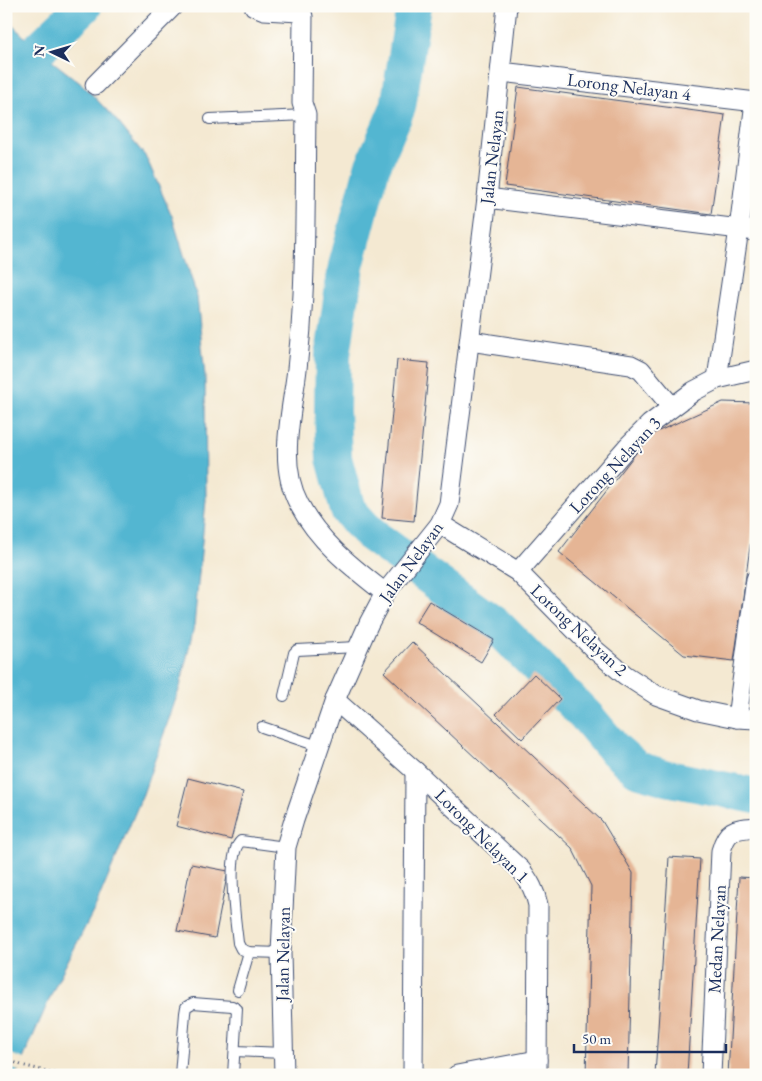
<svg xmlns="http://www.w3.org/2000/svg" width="762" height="1081" viewBox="0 0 762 1081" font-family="'EB Garamond',serif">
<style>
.water{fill:#52b6d1;stroke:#367298}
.pier{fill:#f4e9d2}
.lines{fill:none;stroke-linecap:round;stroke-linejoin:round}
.river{stroke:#52b6d1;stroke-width:36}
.building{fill:#e5b595}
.service-casing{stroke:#3c4b6f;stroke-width:12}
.minor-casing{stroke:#3c4b6f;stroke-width:21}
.path{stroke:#3c4b6f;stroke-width:3;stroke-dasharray:1 4;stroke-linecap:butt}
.service{stroke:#fff;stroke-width:10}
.minor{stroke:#fff;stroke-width:19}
.labels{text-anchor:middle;stroke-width:4;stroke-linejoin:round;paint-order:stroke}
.street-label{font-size:18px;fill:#1b2f5e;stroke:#fdfcf7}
</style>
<rect width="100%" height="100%" fill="#fdfcf7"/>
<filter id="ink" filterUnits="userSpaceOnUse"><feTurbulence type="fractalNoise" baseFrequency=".02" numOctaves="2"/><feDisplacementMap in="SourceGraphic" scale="10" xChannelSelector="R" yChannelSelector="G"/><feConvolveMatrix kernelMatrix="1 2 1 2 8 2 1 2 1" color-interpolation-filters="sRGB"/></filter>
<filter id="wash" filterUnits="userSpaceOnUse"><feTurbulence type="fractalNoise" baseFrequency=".0096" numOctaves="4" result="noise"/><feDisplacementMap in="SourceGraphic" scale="20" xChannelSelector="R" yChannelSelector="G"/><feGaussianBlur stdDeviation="1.12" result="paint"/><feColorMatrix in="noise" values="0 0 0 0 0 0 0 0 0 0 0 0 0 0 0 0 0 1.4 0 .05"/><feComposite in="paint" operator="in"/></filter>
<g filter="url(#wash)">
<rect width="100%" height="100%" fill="#f4e9d2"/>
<!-- water -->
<path class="water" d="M6 19 38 50 84 86 118 122 146 157 172 216 197 297 205 376 206 500 194 626 180 687 143 794 96 906 57 982 16 1075H6Z"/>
<!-- pier -->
<path class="pier" d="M6 1052 24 1059 18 1071 6 1067Z"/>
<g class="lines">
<!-- river -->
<g class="river">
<path d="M414 6 398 107 372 168 346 266 333 355 332 411 334 458 348 510 370 534 498 627 588 718 614 749 637 769 667 778 756 796"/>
<path d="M38 50 84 6"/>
</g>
</g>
<g id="blocks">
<!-- building -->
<g class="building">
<path d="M518 87 725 115 711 214 505 186Z"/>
<path d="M397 360 429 363 414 521 382 518Z"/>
<path d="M723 402 756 403V504L734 661 684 655 559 552 650 435Z"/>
<path d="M429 601 494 640 481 662 416 622Z"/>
<path d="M412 642 602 821 633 873 628 1075H586L591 886 572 848 384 672Z"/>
<path d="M534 674 560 699 522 739 496 714Z"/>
<path d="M188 778 243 792 231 840 176 826Z"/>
<path d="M669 857 700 859 687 1075H655Z"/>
<path d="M191 864 228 871 215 938 177 931Z"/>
<path d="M739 877 756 878 755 1075H728Z"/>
</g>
</g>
</g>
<g filter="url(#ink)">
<use href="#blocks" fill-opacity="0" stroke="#3c4b6f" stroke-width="1"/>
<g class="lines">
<!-- service casing -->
<g class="service-casing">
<g id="service">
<path d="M210 119 306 115"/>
<path d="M284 696 294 653 297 650 357 647"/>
<path d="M262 727 318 746"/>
<path d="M281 953 249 952 241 949 238 943C236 923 225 854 241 841L286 847"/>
<path d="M238 990 249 952"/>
<path d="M235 1051 283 1053"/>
<path d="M180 1075 185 1013 186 1007 193 1003 232 1006 237 1009 233 1075"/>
</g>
</g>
<!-- minor casing -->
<g class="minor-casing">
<g id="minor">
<path d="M254 6 264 10 299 12 303 16 302 103 306 115C305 175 306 234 303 294 302 319 300 344 297 369 292 413 277 463 299 504 319 542 352 567 385 593"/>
<path d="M501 72 756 102"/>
<path d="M95 85 173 6"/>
<path d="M487 198 756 231"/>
<path d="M470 341 631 365 641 370 672 407"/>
<path d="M717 379 739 229 755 102"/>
<path d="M440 524 518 572 594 649 625 675 656 695 698 710 737 718 756 719"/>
<path d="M518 572 628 446 650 424 694 391 717 379 756 370"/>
<path d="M335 700 415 771 521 870C530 882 535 891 538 905L537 1075"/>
<path d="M737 718 756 579"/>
<path d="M284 1075 281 953 286 847 294 820 335 700 369 623 385 593 440 524 449 504 487 198 507 6"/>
<path d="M413 1075 415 771"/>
<path d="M457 1075 537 1060"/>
<path d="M711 1075 721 851C727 829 734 829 756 827"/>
</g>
</g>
<!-- path -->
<path class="path" d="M6 1059 21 1065 63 1075"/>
<!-- service -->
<use href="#service" class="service"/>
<!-- minor -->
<use href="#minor" class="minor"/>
</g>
</g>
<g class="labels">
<!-- street labels -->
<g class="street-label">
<text transform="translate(629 87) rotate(7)" y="6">Lorong Nelayan 4</text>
<text transform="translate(492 157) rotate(-83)" y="6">Jalan Nelayan</text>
<text transform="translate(615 465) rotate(-47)" y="6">Lorong Nelayan 3</text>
<text transform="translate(411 562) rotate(-54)" y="6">Jalan Nelayan</text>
<text transform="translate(579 630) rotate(43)" y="6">Lorong Nelayan 2</text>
<text transform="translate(482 836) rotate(45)" y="6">Lorong Nelayan 1</text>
<text transform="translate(717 939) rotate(-87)" y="6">Medan Nelayan</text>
<text transform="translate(283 954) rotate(-89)" y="6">Jalan Nelayan</text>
</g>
</g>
<!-- margin -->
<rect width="762" height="1081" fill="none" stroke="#fdfcf7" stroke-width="25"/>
<!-- north arrow -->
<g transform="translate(52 52) rotate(275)" stroke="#fdfcf7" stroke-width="4" paint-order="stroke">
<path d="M0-4L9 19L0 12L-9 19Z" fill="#1b2f5e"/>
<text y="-8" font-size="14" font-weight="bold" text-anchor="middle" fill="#1b2f5e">N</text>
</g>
<!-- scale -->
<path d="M574 1044v8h152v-8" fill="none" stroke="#1b2f5e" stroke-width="2.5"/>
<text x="582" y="1044" font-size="15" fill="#1b2f5e" stroke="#fdfcf7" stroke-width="4" paint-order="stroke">50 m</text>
</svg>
